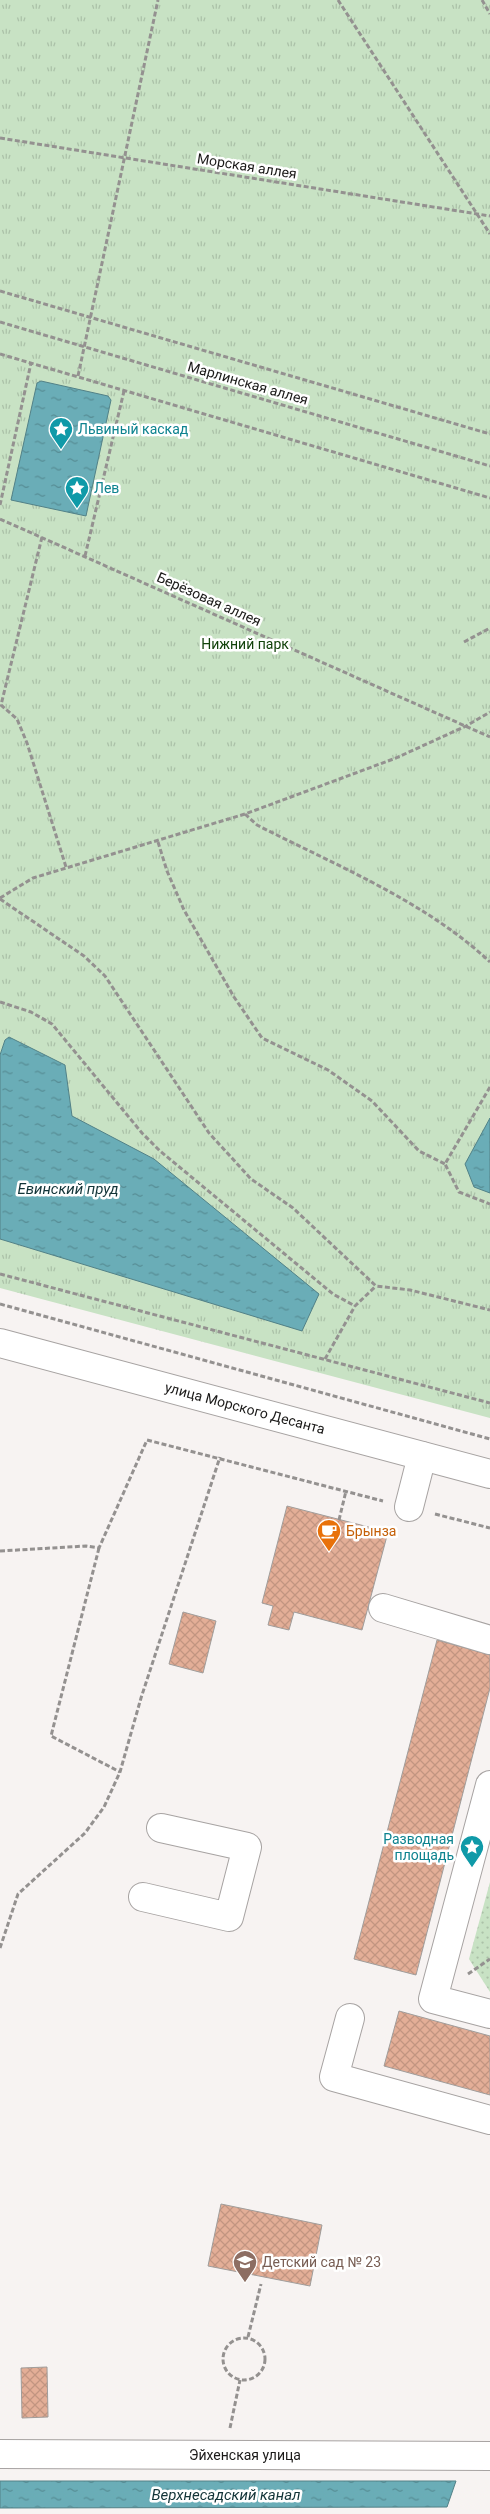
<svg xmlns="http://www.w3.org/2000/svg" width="490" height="2514" viewBox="0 0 490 2514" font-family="Roboto,sans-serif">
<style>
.grass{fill:url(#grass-dots)}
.park{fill:url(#park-tufts)}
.water{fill:url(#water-ripples);stroke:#528187}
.building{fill:url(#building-cross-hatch);stroke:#a09d9b}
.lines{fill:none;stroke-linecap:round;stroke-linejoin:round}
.minor-casing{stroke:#a7a3a2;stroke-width:30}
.path{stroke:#949190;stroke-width:3;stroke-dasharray:5 2.5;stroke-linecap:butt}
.minor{stroke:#fff;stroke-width:28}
.labels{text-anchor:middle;stroke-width:5;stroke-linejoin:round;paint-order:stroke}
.street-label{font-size:14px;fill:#1a1918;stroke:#fff}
.culture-label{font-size:14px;fill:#0d838f;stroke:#fff;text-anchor:start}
.park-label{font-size:14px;fill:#11420a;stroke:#fff}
.food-label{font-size:14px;fill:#c56008;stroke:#fff;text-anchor:start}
.education-label{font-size:14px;fill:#785e54;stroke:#fff;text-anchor:start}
.water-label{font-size:15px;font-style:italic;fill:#123438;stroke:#fff}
</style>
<defs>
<pattern id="grass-dots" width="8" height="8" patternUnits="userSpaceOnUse" patternTransform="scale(1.25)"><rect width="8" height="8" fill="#c8e2c4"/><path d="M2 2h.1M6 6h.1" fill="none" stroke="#abc1a8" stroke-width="1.8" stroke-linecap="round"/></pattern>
<pattern id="park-tufts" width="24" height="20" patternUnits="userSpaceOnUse" patternTransform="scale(1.25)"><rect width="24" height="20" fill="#c8e2c4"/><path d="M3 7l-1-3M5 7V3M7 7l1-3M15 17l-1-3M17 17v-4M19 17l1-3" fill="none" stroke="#abc1a8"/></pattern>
<pattern id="water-ripples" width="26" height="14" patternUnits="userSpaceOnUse" patternTransform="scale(1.25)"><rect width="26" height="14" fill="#6aadb7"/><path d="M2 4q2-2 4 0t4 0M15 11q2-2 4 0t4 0" fill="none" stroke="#568c94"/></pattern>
<pattern id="building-cross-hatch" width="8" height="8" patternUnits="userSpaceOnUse" patternTransform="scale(1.25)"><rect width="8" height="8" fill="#e3ae97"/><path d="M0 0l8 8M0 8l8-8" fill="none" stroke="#c29581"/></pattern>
</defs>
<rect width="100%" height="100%" fill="#f7f3f2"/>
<!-- grass -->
<path class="grass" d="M490 1882V1992L469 1959Z"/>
<!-- park -->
<path class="park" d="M0 0H490V1418L0 1288Z"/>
<!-- water -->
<g class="water">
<path d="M41 381 108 396 111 400 86 516 11 500 37 383Z"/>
<path d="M9 1037 65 1065 72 1116 154 1159 319 1294 302 1331 0 1239V1055L5 1040Z"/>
<path d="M490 1118V1193L474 1187 465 1164Z"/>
<path d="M0 2481H456L447 2507 0 2508Z"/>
</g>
<!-- building -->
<g class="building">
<path d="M287 1506 388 1532 362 1630 294 1612 289 1630 268 1625 273 1606 262 1603Z"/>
<path d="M183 1612 216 1621 203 1673 169 1664Z"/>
<path d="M437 1640 490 1655V1688L416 1975 354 1959Z"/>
<path d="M399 2011 490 2036V2095L384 2066Z"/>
<path d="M221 2204 322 2225 310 2286 208 2266Z"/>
<path d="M47 2367 48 2417 22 2418 21 2368Z"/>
</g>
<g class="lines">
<!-- minor casing -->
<g class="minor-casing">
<g id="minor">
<path d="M0 1343 490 1474"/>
<path d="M409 1507 422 1456"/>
<path d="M383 1608 490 1640"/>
<path d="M490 1785 433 1999 490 2014"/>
<path d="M143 1897 229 1917 247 1847 161 1828"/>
<path d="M350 2018 334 2077 490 2120"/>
<path d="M0 2454 490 2456"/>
</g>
</g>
<!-- path -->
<g class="path">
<path d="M338 0 490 234"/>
<path d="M482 0 490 14"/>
<path d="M0 138 490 216"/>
<path d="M0 291 490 434"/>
<path d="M0 322 490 466"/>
<path d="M0 354 490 498"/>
<path d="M78 376 158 0"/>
<path d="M0 505 31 363"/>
<path d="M0 519 490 737"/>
<path d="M42 537 1 705 17 719 27 743 66 867"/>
<path d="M85 556 124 391"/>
<path d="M464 642 490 628"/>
<path d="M245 814 257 825C335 865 425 901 490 962"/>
<path d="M158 842 167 871 184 910 234 997 262 1038 328 1070 372 1101 419 1151 445 1164"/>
<path d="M0 898 33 878 245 814 396 758 466 726 490 712"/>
<path d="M0 899 84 956 105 976 209 1133 251 1179 293 1208 376 1286 410 1290 490 1310"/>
<path d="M0 1002 31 1012 52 1024 142 1133 160 1151 333 1294 355 1306"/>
<path d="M490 1087 445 1164 459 1192 490 1204"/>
<path d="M0 1274 490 1403"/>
<path d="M0 1304 490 1439"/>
<path d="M325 1359 355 1306 376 1286"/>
<path d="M435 1514 490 1528"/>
<path d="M339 1520 346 1491"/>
<path d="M99 1548 51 1736 120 1772"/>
<path d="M0 1551 86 1546 99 1548 147 1440 383 1501"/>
<path d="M0 1948 18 1894 85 1833 104 1807 120 1772 141 1698 220 1457"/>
<path d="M468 1974 490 1959"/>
<path d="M248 2337 261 2284"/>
<circle cx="244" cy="2359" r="21"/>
<path d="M230 2428 240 2380"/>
</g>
<!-- minor -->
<use href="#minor" class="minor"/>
</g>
<!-- icons -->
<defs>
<g id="sight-pin" transform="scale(1.25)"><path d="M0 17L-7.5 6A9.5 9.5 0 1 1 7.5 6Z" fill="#0f9aa8" stroke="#fff"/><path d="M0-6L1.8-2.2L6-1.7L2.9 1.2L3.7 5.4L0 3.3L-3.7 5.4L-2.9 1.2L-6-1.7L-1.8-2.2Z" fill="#fff"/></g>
<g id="cafe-pin" transform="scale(1.25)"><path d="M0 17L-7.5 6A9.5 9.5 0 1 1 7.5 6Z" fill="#e8710a" stroke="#fff"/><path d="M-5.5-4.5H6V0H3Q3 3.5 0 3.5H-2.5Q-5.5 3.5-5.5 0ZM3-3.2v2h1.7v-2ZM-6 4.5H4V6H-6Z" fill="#fff"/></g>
<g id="school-pin" transform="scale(1.25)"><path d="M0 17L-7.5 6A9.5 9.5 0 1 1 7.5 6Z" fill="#8d6e63" stroke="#fff"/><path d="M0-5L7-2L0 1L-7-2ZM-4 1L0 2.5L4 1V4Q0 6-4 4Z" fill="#fff"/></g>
</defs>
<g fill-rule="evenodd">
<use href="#sight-pin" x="61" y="429"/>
<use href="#sight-pin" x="77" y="488"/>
<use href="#cafe-pin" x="329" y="1531"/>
<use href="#sight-pin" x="472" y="1847"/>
<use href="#school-pin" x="245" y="2262"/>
</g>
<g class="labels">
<!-- street labels -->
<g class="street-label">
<text transform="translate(247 166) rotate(9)" y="5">Морская аллея</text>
<text transform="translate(248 383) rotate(16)" y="5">Марлинская аллея</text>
<text transform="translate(209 599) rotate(24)" y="5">Берёзовая аллея</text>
<text transform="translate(245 1408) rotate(15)" y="5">улица Морского Десанта</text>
<text x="245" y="2460">Эйхенская улица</text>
</g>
<!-- culture labels -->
<g class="culture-label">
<text x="78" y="434">Львиный каскад</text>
<text x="94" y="493">Лев</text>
<text x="454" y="1844" text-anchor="end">Разводная<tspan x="454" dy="16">площадь</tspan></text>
</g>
<!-- park labels -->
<g class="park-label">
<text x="245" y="649">Нижний парк</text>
</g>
<!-- food labels -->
<g class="food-label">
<text x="346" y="1536">Брынза</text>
</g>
<!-- education labels -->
<g class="education-label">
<text x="262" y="2267">Детский сад № 23</text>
</g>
<!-- water labels -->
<g class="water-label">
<text x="68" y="1194">Евинский пруд</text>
<text x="226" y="2500">Верхнесадский канал</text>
</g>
</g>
</svg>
